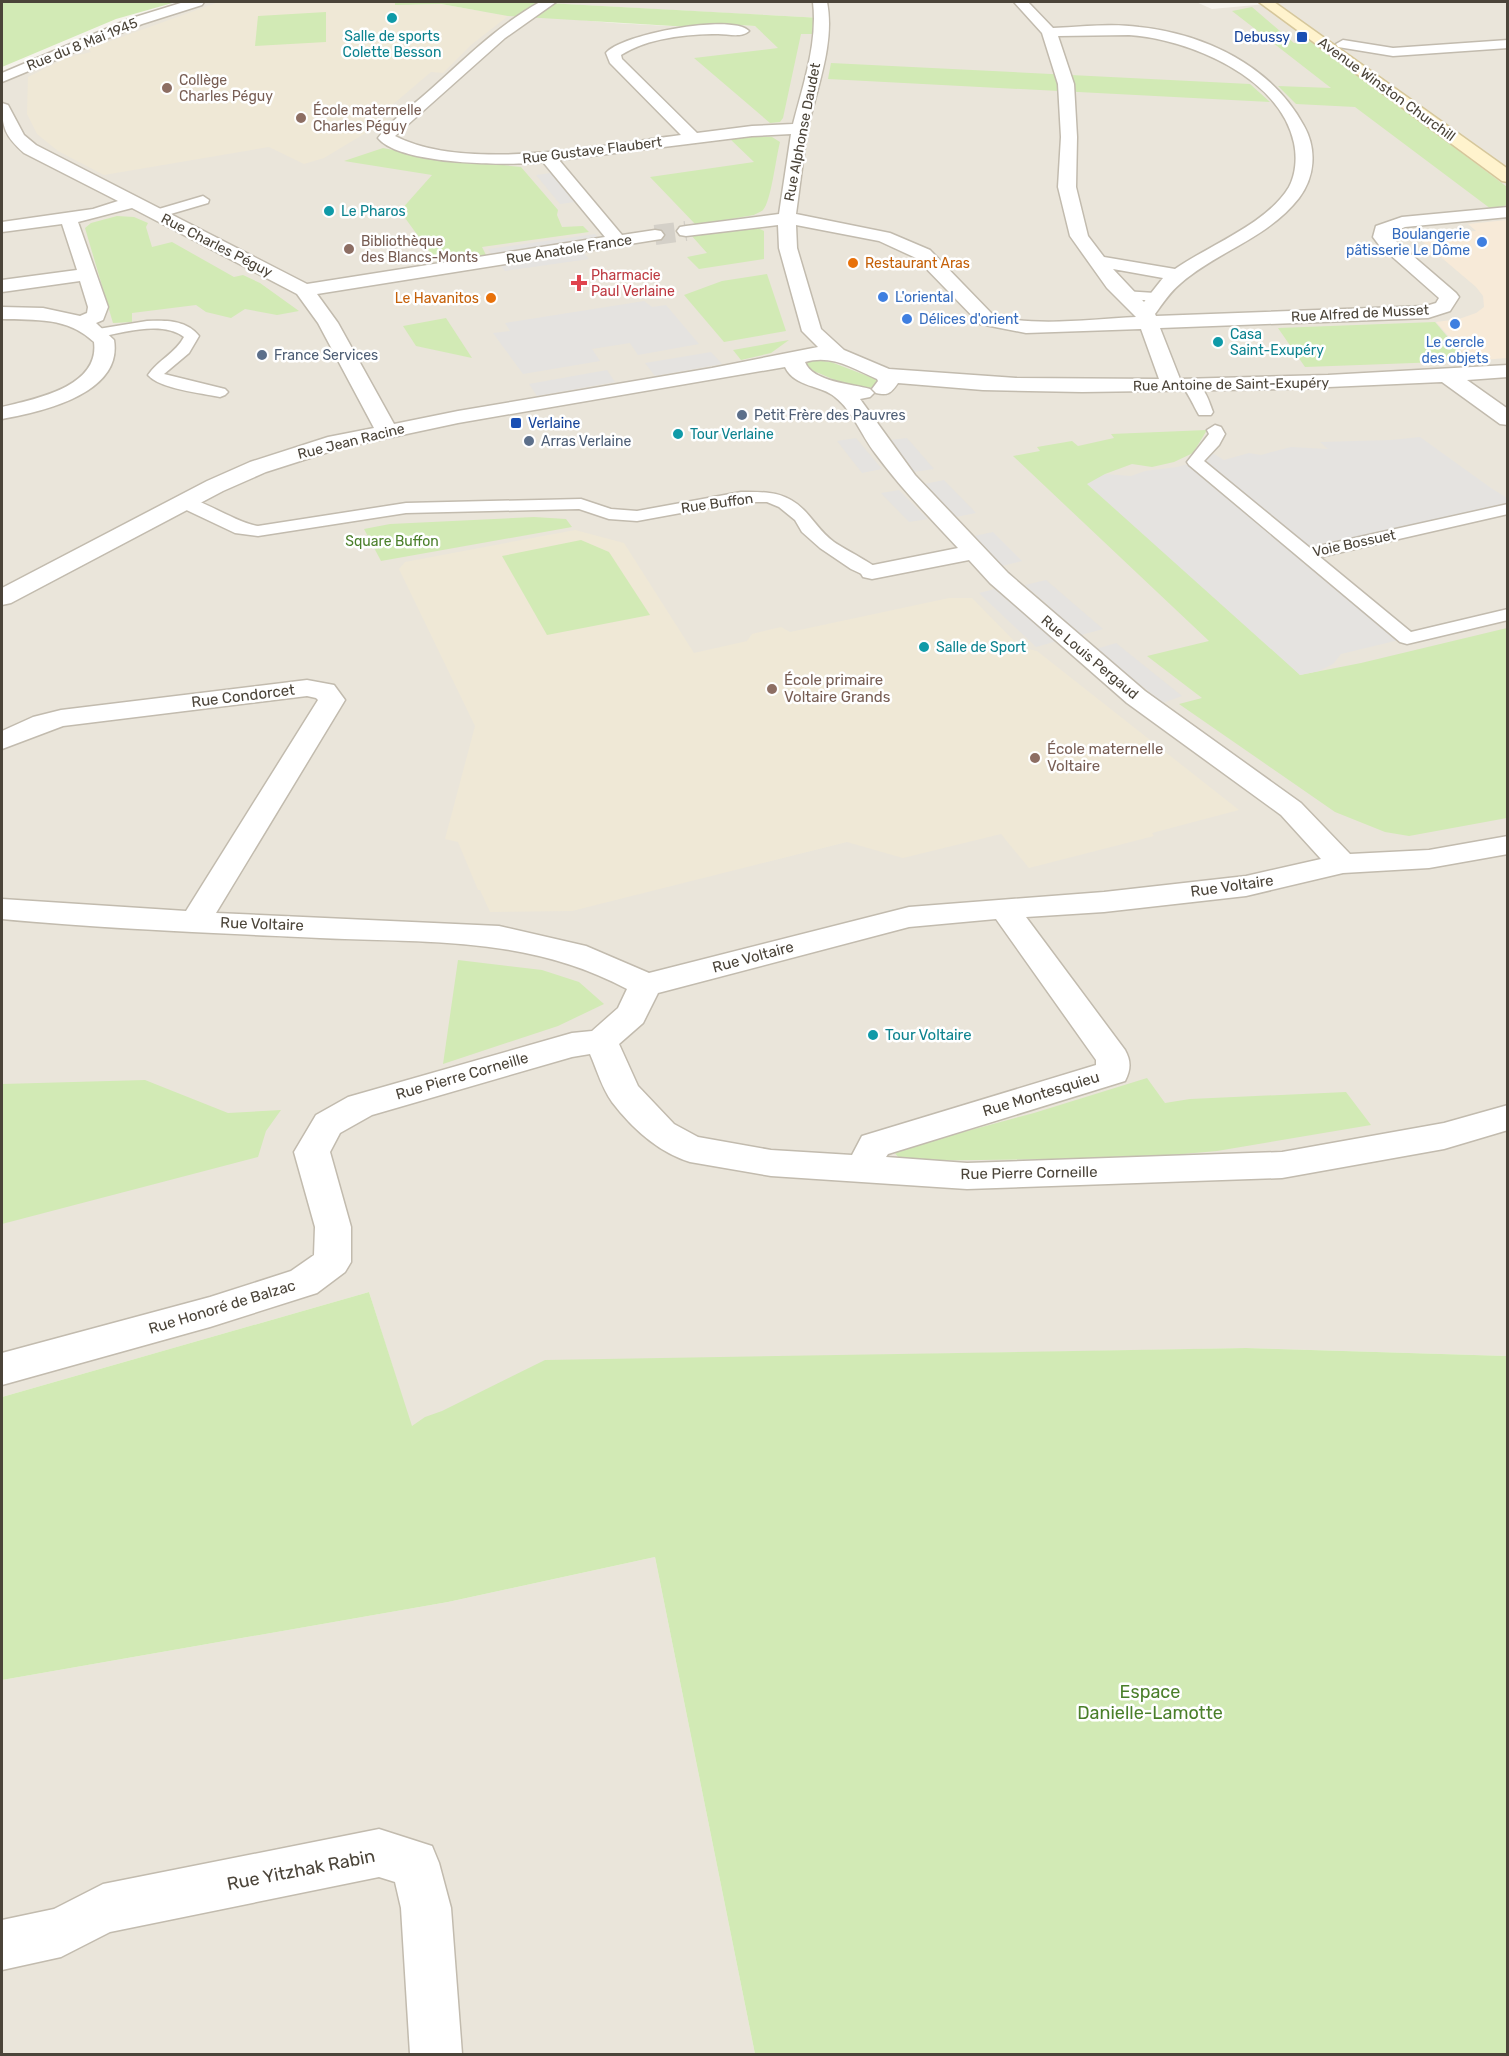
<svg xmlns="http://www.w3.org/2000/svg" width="1509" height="2056" viewBox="0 0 1509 2056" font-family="Rubik,sans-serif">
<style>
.residential{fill:#eae5da}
.commercial{fill:#f7ead8}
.education{fill:#efe8d6}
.green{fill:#d2eab5}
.parking{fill:#e5e3e0}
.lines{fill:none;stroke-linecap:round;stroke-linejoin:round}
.minor-tunnel{stroke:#d4d0c8;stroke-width:20;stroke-dasharray:20 10;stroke-linecap:butt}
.service-casing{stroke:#c2bbae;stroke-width:3}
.minor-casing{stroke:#c2bbae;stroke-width:3}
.tertiary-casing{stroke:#c2bbae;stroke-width:3}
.secondary-casing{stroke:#d6c79b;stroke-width:3}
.service{fill:#fff;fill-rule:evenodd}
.minor{fill:#fff;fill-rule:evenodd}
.tertiary{fill:#fff;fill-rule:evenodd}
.secondary{fill:#fff3cd;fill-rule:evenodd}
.culture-dot{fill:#0f9aa8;stroke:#fff;stroke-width:2}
.transit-dot{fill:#1a4fb4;stroke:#fff;stroke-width:2}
.education-dot{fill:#8d6e63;stroke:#fff;stroke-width:2}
.shop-dot{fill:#3f7fe0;stroke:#fff;stroke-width:2}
.food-dot{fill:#e8710a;stroke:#fff;stroke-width:2}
.health-dot{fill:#e0444e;stroke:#fff;stroke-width:2}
.service-dot{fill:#5c6f8a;stroke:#fff;stroke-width:2}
.labels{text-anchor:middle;stroke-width:5;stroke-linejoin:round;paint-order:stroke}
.far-culture-label{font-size:14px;fill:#0d838f;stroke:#fff;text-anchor:start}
.far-transit-label{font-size:14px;fill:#164399;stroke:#fff;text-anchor:end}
.far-street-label{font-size:14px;fill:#4b4439;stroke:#fff}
.far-education-label{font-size:14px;fill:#785e54;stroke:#fff;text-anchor:start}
.far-shop-label{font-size:14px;fill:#366cbe;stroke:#fff;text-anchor:start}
.far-food-label{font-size:14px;fill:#c56008;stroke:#fff;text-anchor:start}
.far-health-label{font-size:14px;fill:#be3a42;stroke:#fff;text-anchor:start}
.far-service-label{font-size:14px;fill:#4e5e75;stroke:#fff;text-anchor:start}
.far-park-label{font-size:14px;fill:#4a7f2a;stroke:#fff}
.education-label{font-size:15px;fill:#785e54;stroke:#fff;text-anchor:start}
.street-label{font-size:15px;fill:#4b4439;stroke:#fff}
.culture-label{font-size:15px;fill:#0d838f;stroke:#fff;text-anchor:start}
.near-park-label{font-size:18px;fill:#4a7f2a;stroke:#fff}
.near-street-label{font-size:18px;fill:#4b4439;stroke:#fff}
</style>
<rect width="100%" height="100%" fill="#f6f3ec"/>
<!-- residential -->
<g class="residential">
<path d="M197 2H387L613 23 706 28 738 25 755 26 759 28 760 31 821 18 546 3 549 2H1196L1212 9 1288 2H1507V1356L1246 1348 618 1360 416 1441 369 1292 2 1397V78L137 21Z"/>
<path d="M655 1557 755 2054H2V1680L448 1602Z"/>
</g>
<!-- commercial -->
<path class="commercial" d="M1507 220V358L1470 361 1436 322 1459 319 1476 313 1484 307 1483 296 1476 287 1416 236 1476 231 1468 224Z"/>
<!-- education -->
<g class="education">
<path d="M219 2H395V5L441 4 508 16 471 45 443 73 431 72 378 117 389 119 324 158 304 164 269 147 104 175 58 151 37 134 27 114 28 77 66 58 91 52 88 49Z"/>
<path d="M575 530 624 543 694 653 747 641 752 634 781 627 790 632 949 598H972L1020 647 1037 651 1239 810 1152 833 1154 836 1029 868 1001 834 903 858 847 842 572 911 490 912 480 890H478L458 842 445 839 475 726 399 569 405 562Z"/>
</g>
<!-- green -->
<g class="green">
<path d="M2 2H176L116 19 2 67Z"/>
<path d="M387 2H549L547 3 822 18 820 34H801L783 118 780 122 770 123 694 58 778 48 755 26 738 25 706 28 508 16 441 4 395 5V2Z"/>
<path d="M1252 7 1294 43 1313 41 1507 187V205L1491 209 1355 107 1296 104 1278 86 1331 88 1232 11Z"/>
<path d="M326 12V42L255 46 258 16Z"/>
<path d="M831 63 1250 84 1270 102 828 79Z"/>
<path d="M750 136 772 137 780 142C776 157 771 202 763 210 763 211 755 214 754 215L696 225 650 177 754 162 729 138Z"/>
<path d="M383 148 434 158 521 167 558 210 557 215 562 227 583 226 589 232 482 247 486 255 437 262 400 211 432 175 344 161Z"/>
<path d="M117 216 134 217 148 223 146 227 152 247 172 242 234 277 243 275 260 283 299 311 277 315 245 309 231 318 206 312 196 305 132 313V322L113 323 85 228 91 223Z"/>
<path d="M754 226 764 231V259L699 269 687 257 707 253 691 235Z"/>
<path d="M767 274 786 331 724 342 684 295 722 281Z"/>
<path d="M446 318 472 358 416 346 403 326Z"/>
<path d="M1435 322 1468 361 1305 367 1278 328Z"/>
<path d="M789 340 771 353 741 360 733 350Z"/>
<path d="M813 360 831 362 878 380 877 386C857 393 832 378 813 371L806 367V363Z"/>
<path d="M1207 430 1193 453 1174 462 1152 467 1132 464 1105 474 1300 675 1361 663 1507 628V818L1409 836 1385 832 1335 812 1179 704 1202 698 1147 656 1209 641 1013 456 1040 451 1037 447 1072 441 1078 446 1114 438 1111 434Z"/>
<path d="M534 517 566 519 572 527 381 561 364 529 390 524Z"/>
<path d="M581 540 609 552 650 615 547 635 502 556Z"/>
<path d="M458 960 542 970 579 982 604 1004 558 1026 443 1064Z"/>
<path d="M1147 1078 1165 1103 1190 1099 1346 1092 1371 1125 1217 1151 1138 1158 902 1161 893 1151 1034 1113Z"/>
<path d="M145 1080 228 1113 281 1110 266 1131 258 1157 2 1224V1084Z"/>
<path d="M369 1292 412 1426 425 1417 442 1411 545 1360 1246 1348 1507 1356V2054H755L655 1557 448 1602 2 1680V1397Z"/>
</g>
<!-- parking -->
<g class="parking">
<path d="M551 173 575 202 560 204 536 175Z"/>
<path d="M595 234 601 240 493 257 488 249Z"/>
<path d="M582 251 589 259 505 271 498 263Z"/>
<path d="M644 301 652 307 666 305 699 344 638 355 630 343 592 349 600 361 523 374 493 333 510 331 505 323Z"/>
<path d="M711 352 722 364 655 376 645 363Z"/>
<path d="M607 370 615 382 537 396 529 384Z"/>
<path d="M1420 437 1491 488 1507 498V509L1308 554 1407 638 1341 654 1333 664 1319 671 1300 675 1087 484 1105 474 1131 476 1145 471 1177 467 1195 462 1202 453 1214 454 1224 460 1249 453 1261 455 1291 447 1328 449 1320 442 1391 440Z"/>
<path d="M856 438 882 469 862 473 837 441Z"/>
<path d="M907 438 934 469 914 472 890 440Z"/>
<path d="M944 480 976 513 956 517 924 484Z"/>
<path d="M899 490 928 519 909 522 881 493Z"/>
<path d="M993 532 1022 561 1002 566 974 536Z"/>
<path d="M1046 580 1103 629 1081 635 1025 585Z"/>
<path d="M999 588 1057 641 1036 647 979 593Z"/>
<path d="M1116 643 1182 696 1163 703 1096 649Z"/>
</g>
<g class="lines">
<!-- minor-tunnel -->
<path class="minor-tunnel" d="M655 235 686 231"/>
<!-- service casing -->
<g class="service-casing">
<g id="service">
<path d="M203 196 209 200 208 203 157 218 151 214 152 211Z"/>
<path d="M1124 291 1155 293 1162 297 1155 301 1119 298 1117 295Z"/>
<path d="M147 321C166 320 187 320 199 336L189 353 164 374 225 389 228 392 225 395 220 397C201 393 160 389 148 375 158 360 176 353 184 337 162 320 123 333 98 337L91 333 98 329Z"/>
<path d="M1190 381C1205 385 1208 399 1213 412L1211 415H1199C1193 405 1190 396 1182 386Z"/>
<path d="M1215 425 1221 427 1225 434 1219 445 1204 461 1310 548 1508 504V514L1320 557 1411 632 1508 609V620L1407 644 1400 642 1189 465 1187 462 1209 434 1207 430Z"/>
<path d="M741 492C758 492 776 491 791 500 809 510 817 530 834 542 844 549 876 565 881 572L878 576H866L851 569 820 548 802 532 795 520 779 507 767 502H741L637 521 609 519 579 509 406 513 258 536 235 533 178 506 176 502 178 498C196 494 235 523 258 526L406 503 581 499 611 509 637 511Z"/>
</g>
</g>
<!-- minor casing -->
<g class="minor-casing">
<g id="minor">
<path d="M540 2H556L505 38 395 136C467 173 602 145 681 135L610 63 606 53C621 34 733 13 749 31 742 38 728 34 718 34 686 34 648 38 621 55L622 59 697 133 752 126 793 124C803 85 818 43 813 2H827C835 43 817 87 808 128 803 156 800 186 796 214L890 233 930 250 994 316C1037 327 1092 319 1136 317L1107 288 1070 236 1058 187 1061 137 1058 84 1042 33 1014 2H1028L1053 28C1082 27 1111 23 1139 27 1205 34 1272 66 1304 126 1317 149 1315 177 1299 198 1268 238 1218 251 1181 283 1170 292 1163 303 1155 314L1156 316 1426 306 1436 303 1439 298 1379 245 1373 237 1376 226 1402 217 1508 207V217L1405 227 1391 233V237L1456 293 1459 297 1450 311 1428 318 1160 328 1180 379 1328 375 1508 365V377L1467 380 1508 409V425L1500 424 1442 382 1283 389 1082 392 983 390 898 383C891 393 888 396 876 393L872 389 878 381 877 379C853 368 831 354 805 362 812 382 853 384 870 389L874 393 870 397 860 399 915 475 1008 573 1145 691 1301 803 1350 854 1429 850 1508 836V854L1429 868 1343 873 1246 896 1104 912 1026 917 1125 1050C1131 1061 1131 1069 1125 1081L888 1154 886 1157 967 1163 1282 1152 1444 1123 1508 1105V1130L1444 1149 1282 1178 967 1189 771 1176 690 1162C658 1152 632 1128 612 1102 602 1088 597 1070 590 1054L572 1057 372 1115 340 1133 330 1152 351 1227V1262L345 1272 317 1293 210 1327 2 1385V1353L210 1297 291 1271 314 1255 315 1227 294 1152 316 1115 348 1097 572 1033 592 1031 618 1008 627 989C528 936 429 943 320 938 214 933 107 929 2 919V899L186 911 318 700 316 698 307 696 63 726 2 749V731L33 717 61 710 307 680 334 685 345 700 216 913 499 926 586 946 649 973 909 907 1104 892 1246 876 1321 859 1281 815 1127 703 990 583 969 560 872 579 863 577 860 572 863 567 958 548C929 517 900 487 875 453 861 435 853 411 835 397 822 385 795 388 785 367L458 423 341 448 266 472 223 491 11 603 2 605V588L207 481 250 462 328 437 374 428 318 323 297 294 132 208 78 222 108 307 103 320 96 323 114 340C123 394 41 412 2 419V407C35 399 100 387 94 342 68 317 35 320 2 319V307L43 308 80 316 87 313 88 307 80 281 2 292V280L77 270 62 224 2 232V222L93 209 118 201 24 153C5 136 2 128 2 103L8 105 24 135 36 145 307 284 605 237 543 162C510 166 399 165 378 138 390 121 406 111 422 97 460 64 495 27 540 2ZM1129 35C1189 39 1280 77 1294 143 1297 157 1296 174 1289 187 1267 224 1209 245 1175 269L1104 257 1088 236 1076 187 1077 137 1074 84 1058 36ZM791 134 779 214 686 226 680 227 677 231 680 235 686 236 778 225 779 248 802 331 818 347 712 368 458 411 394 424 338 323 317 294 661 239 664 235 661 231 655 230 622 235 559 160 752 136ZM796 225 879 241 916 258 980 324 1026 333 1141 329 1159 379 1016 378 889 369 844 350 821 329 797 248ZM1113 269 1163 278 1144 302ZM996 919 1096 1060V1065L862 1136 852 1155 771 1150 698 1137 674 1124 638 1086 619 1044 643 1023 658 993 909 927Z"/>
<path d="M1343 40 1393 48 1508 40V48L1393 56 1338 47 1336 44Z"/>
<path d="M379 1829 432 1846 439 1863 451 1908 462 2054H410L401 1908 395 1882 379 1877 110 1932 61 1957 2 1970V1920L54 1909 103 1884Z"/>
</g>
</g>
<!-- tertiary casing -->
<g class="tertiary-casing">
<path id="tertiary" d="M184 2H204L202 5 142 24 2 82V73L132 18Z"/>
</g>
<!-- secondary casing -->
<g class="secondary-casing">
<path id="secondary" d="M1259 2H1274L1508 169V182L1502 181Z"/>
</g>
<!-- service -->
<use href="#service" class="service"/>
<!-- minor -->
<use href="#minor" class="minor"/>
<!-- tertiary -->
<use href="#tertiary" class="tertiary"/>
<!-- secondary -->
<use href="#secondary" class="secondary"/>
</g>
<!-- markers -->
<g class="culture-dot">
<circle cx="392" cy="18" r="6"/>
<circle cx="329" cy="211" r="6"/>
<circle cx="1218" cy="342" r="6"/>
<circle cx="678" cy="434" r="6"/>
<circle cx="924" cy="647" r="6"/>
<circle cx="873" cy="1035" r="6"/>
</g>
<g class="transit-dot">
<rect x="1296" y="31" width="12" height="12" rx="3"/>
<rect x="510" y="417" width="12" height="12" rx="3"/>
</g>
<g class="education-dot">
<circle cx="167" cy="88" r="6"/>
<circle cx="301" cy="118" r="6"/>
<circle cx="349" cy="249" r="6"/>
<circle cx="772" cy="689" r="6"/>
<circle cx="1035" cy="758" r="6"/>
</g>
<g class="shop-dot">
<circle cx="1482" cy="242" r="6"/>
<circle cx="883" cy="297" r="6"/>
<circle cx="907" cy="319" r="6"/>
<circle cx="1455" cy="324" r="6"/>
</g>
<g class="food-dot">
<circle cx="853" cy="263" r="6"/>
<circle cx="491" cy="298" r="6"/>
</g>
<path class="health-dot" d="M576 274h6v6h6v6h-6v6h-6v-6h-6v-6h6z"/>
<g class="service-dot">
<circle cx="262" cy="355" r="6"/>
<circle cx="742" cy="415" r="6"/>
<circle cx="529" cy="441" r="6"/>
</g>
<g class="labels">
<!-- far-culture labels -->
<g class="far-culture-label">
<text x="392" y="41" text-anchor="middle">Salle de sports<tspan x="392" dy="16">Colette Besson</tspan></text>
<text x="341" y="216">Le Pharos</text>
<text x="1230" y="339">Casa<tspan x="1230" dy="16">Saint-Exupéry</tspan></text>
<text x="690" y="439">Tour Verlaine</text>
<text x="936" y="652">Salle de Sport</text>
</g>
<!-- far-transit labels -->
<g class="far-transit-label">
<text x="1290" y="42">Debussy</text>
<text x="528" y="428" text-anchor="start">Verlaine</text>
</g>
<!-- far-street labels -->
<g class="far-street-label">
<text transform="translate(82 44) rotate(-22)" y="5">Rue du 8 Mai 1945</text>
<text transform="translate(1387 89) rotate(36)" y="5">Avenue Winston Churchill</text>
<text transform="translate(802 132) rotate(-79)" y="5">Rue Alphonse Daudet</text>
<text transform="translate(592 150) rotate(-7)" y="5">Rue Gustave Flaubert</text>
<text transform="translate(217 245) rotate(27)" y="5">Rue Charles Péguy</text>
<text transform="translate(569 249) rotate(-9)" y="5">Rue Anatole France</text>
<text transform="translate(1360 313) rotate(-3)" y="5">Rue Alfred de Musset</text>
<text transform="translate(1231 384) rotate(-1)" y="5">Rue Antoine de Saint-Exupéry</text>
<text transform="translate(351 441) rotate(-14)" y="5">Rue Jean Racine</text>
<text transform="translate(717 503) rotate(-8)" y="5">Rue Buffon</text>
<text transform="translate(1354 543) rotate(-12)" y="5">Voie Bossuet</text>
<text transform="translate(1090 657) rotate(40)" y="5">Rue Louis Pergaud</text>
</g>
<!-- far-education labels -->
<g class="far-education-label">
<text x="179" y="85">Collège<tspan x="179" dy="16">Charles Péguy</tspan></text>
<text x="313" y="115">École maternelle<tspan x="313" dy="16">Charles Péguy</tspan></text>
<text x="361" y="246">Bibliothèque<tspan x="361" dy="16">des Blancs-Monts</tspan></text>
</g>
<!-- far-shop labels -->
<g class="far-shop-label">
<text x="1470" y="239" text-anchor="end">Boulangerie<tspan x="1470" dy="16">pâtisserie Le Dôme</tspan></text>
<text x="895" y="302">L'oriental</text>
<text x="919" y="324">Délices d'orient</text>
<text x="1455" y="347" text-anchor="middle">Le cercle<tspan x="1455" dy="16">des objets</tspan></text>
</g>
<!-- far-food labels -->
<g class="far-food-label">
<text x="865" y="268">Restaurant Aras</text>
<text x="479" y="303" text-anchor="end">Le Havanitos</text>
</g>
<!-- far-health labels -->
<g class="far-health-label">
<text x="591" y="280">Pharmacie<tspan x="591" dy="16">Paul Verlaine</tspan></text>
</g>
<!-- far-service labels -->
<g class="far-service-label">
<text x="274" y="360">France Services</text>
<text x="754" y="420">Petit Frère des Pauvres</text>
<text x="541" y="446">Arras Verlaine</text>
</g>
<!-- far-park labels -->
<g class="far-park-label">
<text x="392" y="546">Square Buffon</text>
</g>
<!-- education labels -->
<g class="education-label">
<text x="784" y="685">École primaire<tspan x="784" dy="17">Voltaire Grands</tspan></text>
<text x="1047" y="754">École maternelle<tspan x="1047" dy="17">Voltaire</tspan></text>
</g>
<!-- street labels -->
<g class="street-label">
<text transform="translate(243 696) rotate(-7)" y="5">Rue Condorcet</text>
<text transform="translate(1232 886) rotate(-8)" y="5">Rue Voltaire</text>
<text transform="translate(262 924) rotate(2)" y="5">Rue Voltaire</text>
<text transform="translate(753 957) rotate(-15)" y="5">Rue Voltaire</text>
<text transform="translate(462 1076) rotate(-16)" y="5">Rue Pierre Corneille</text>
<text transform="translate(1041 1094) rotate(-17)" y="5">Rue Montesquieu</text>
<text transform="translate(1029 1173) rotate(-1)" y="5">Rue Pierre Corneille</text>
<text transform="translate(222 1307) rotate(-17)" y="5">Rue Honoré de Balzac</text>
</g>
<!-- culture labels -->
<g class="culture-label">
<text x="885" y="1040">Tour Voltaire</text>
</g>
<!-- near-park labels -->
<g class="near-park-label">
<text x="1150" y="1698">Espace<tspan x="1150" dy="21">Danielle-Lamotte</tspan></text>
</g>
<!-- near-street labels -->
<g class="near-street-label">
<text transform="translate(301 1870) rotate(-11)" y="6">Rue Yitzhak Rabin</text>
</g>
</g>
<!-- border -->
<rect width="1509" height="2056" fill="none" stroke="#4b4439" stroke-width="6"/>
</svg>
